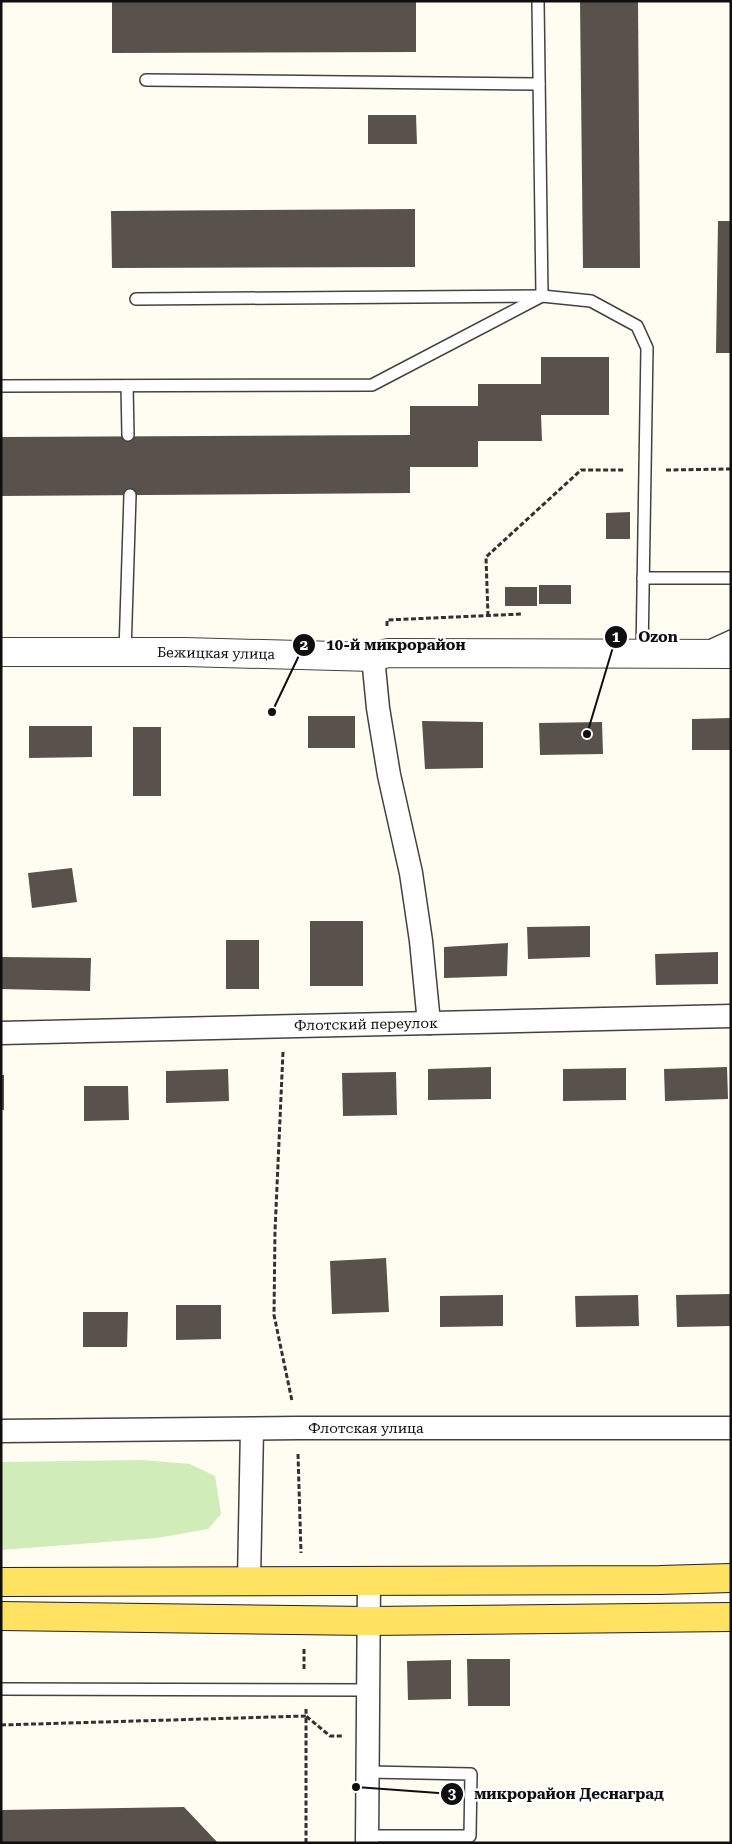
<svg xmlns="http://www.w3.org/2000/svg" width="732" height="1844" viewBox="0 0 732 1844" font-family="'Roboto Serif',serif">
<style>
.green{fill:#d0ecb8}
.building{fill:#59514b}
.lines{fill:none;stroke-linecap:round;stroke-linejoin:round}
.service-casing{stroke:#424242;stroke-width:14}
.minor-casing{stroke:#424242;stroke-width:25}
.tertiary-casing{stroke:#424242;stroke-width:30}
.primary-casing{stroke:#202020;stroke-width:30}
.path{stroke:#313131;stroke-width:3;stroke-dasharray:5 2.5;stroke-linecap:butt}
.service{stroke:#fff;stroke-width:11}
.minor{stroke:#fff;stroke-width:22}
.tertiary{stroke:#fff;stroke-width:28}
.primary{stroke:#ffe262;stroke-width:28}
.labels{text-anchor:middle;stroke-width:5;stroke-linejoin:round;paint-order:stroke}
.street-label{font-size:14px;fill:#0f0f0f;stroke:#fff}
.leader{fill:none;stroke:#0f0f0f;stroke-width:2}
.callout-dot{fill:#0f0f0f;stroke:#fff;stroke-width:2}
.mark-label{font-size:15px;text-anchor:middle;font-weight:bold;fill:#fff}
.callout-label{font-size:15px;text-anchor:middle;font-weight:bold;fill:#0f0f0f;stroke:#fff;stroke-width:5;stroke-linejoin:round;paint-order:stroke}
</style>
<rect width="100%" height="100%" fill="#fffdf2"/>
<!-- green -->
<path class="green" d="M142 1460 190 1464 215 1476 221 1514 208 1529 157 1538 1 1550V1462Z"/>
<!-- building -->
<g class="building">
<path d="M112 1H416V52L112 53Z"/>
<path d="M580 1H638L640 268H583Z"/>
<path d="M368 115H416L417 144H368Z"/>
<path d="M415 209V267L112 268 111 211Z"/>
<path d="M718 221H731V353H716Z"/>
<path d="M541 357H609V415H541L542 441H478V467H410V493L1 496V437L410 435V406H478V384H541Z"/>
<path d="M630 512V539H606V513Z"/>
<rect x="539" y="585" width="32" height="19"/>
<rect x="505" y="587" width="32" height="19"/>
<rect x="308" y="716" width="47" height="32"/>
<path d="M731 718V750H692V719Z"/>
<path d="M422 721 483 722V768L425 769Z"/>
<path d="M602 722 603 754 540 755 539 723Z"/>
<path d="M29 726H92V757L29 758Z"/>
<rect x="133" y="727" width="28" height="69"/>
<path d="M72 868 77 902 32 908 28 873Z"/>
<rect x="310" y="921" width="53" height="65"/>
<path d="M590 926V957L528 959 527 927Z"/>
<rect x="226" y="940" width="33" height="49"/>
<path d="M508 943 507 976 444 978V947Z"/>
<path d="M718 952V984L656 985 655 954Z"/>
<path d="M1 957 91 958 90 991 1 989Z"/>
<path d="M491 1067V1099L428 1100V1069Z"/>
<path d="M727 1067 728 1099 665 1101 664 1069Z"/>
<path d="M626 1068V1100L563 1101V1069Z"/>
<path d="M228 1069 229 1101 166 1103V1071Z"/>
<path d="M396 1072 397 1115 343 1116 342 1073Z"/>
<rect x="1" y="1075" width="3" height="35"/>
<path d="M84 1086H128L129 1120 84 1121Z"/>
<path d="M386 1258 389 1312 332 1314 330 1261Z"/>
<path d="M731 1294V1326L677 1327 676 1295Z"/>
<path d="M503 1295V1326L440 1327V1296Z"/>
<path d="M638 1295 639 1326 576 1327 575 1296Z"/>
<path d="M176 1305H221V1339L176 1340Z"/>
<path d="M83 1312H128L127 1347H83Z"/>
<path d="M467 1659H510V1706H468Z"/>
<path d="M451 1660V1699L408 1700 407 1661Z"/>
<path d="M184 1807 218 1843H1V1810Z"/>
</g>
<g class="lines">
<!-- service casing -->
<g class="service-casing">
<g id="service">
<path d="M146 80 539 84"/>
<path d="M136 299 542 296 591 301 637 326 647 348 642 653"/>
<path d="M1 386 372 385 542 296 538 1"/>
<path d="M127 386 128 435"/>
<path d="M643 578H731"/>
<path d="M707 647 731 636"/>
<path d="M125 652 130 495"/>
<path d="M1 1689 369 1690"/>
<path d="M367 1836H470L471 1774 368 1772"/>
</g>
</g>
<!-- minor casing -->
<g class="minor-casing">
<g id="minor">
<path d="M373 657 378 708 389 775 411 873 421 941 429 1023"/>
<path d="M1 1033 731 1016"/>
<path d="M1 1431 298 1428H731"/>
<path d="M249 1580 252 1429"/>
<path d="M367 1843 369 1580"/>
</g>
</g>
<!-- tertiary casing -->
<g class="tertiary-casing">
<path id="tertiary" d="M1 652H185L373 657 388 653 731 654"/>
</g>
<!-- primary casing -->
<g class="primary-casing">
<g id="primary">
<path d="M1 1582 660 1580 731 1578"/>
<path d="M1 1616 369 1621 731 1617"/>
</g>
</g>
<!-- path -->
<g class="path">
<path d="M666 470 731 469"/>
<path d="M488 616 486 557 581 470H625"/>
<path d="M387 626V620L522 614"/>
<path d="M283 1052 275 1231 274 1315 292 1401"/>
<path d="M298 1454 301 1553"/>
<path d="M304 1649V1671"/>
<path d="M1 1725 306 1716V1709"/>
<path d="M306 1843V1716L330 1736H342"/>
</g>
<!-- service -->
<use href="#service" class="service"/>
<!-- minor -->
<use href="#minor" class="minor"/>
<!-- tertiary -->
<use href="#tertiary" class="tertiary"/>
<!-- primary -->
<use href="#primary" class="primary"/>
</g>
<g class="labels">
<!-- street labels -->
<g class="street-label">
<text transform="translate(216 653) rotate(1)" y="5">Бежицкая улица</text>
<text transform="translate(366 1024) rotate(-1)" y="5">Флотский переулок</text>
<text x="366" y="1433">Флотская улица</text>
</g>
</g>
<!-- callouts -->
<path class="leader" d="M587 734L616 637M272 712L304 645M356 1787L452 1794"/>
<g class="callout-dot">
<circle cx="587" cy="734" r="5"/>
<circle cx="272" cy="712" r="5"/>
<circle cx="356" cy="1787" r="5"/>
<circle cx="616" cy="637" r="12"/>
<circle cx="304" cy="645" r="12"/>
<circle cx="452" cy="1794" r="12"/>
</g>
<g class="mark-label">
<text x="616" y="642">1</text>
<text x="304" y="650">2</text>
<text x="452" y="1799">3</text>
</g>
<g class="callout-label">
<text x="658" y="642">Ozon</text>
<text x="396" y="650">10-й микрорайон</text>
<text x="569" y="1799">микрорайон Деснаград</text>
</g>
<!-- border -->
<rect width="732" height="1844" fill="none" stroke="#0f0f0f" stroke-width="5"/>
</svg>
